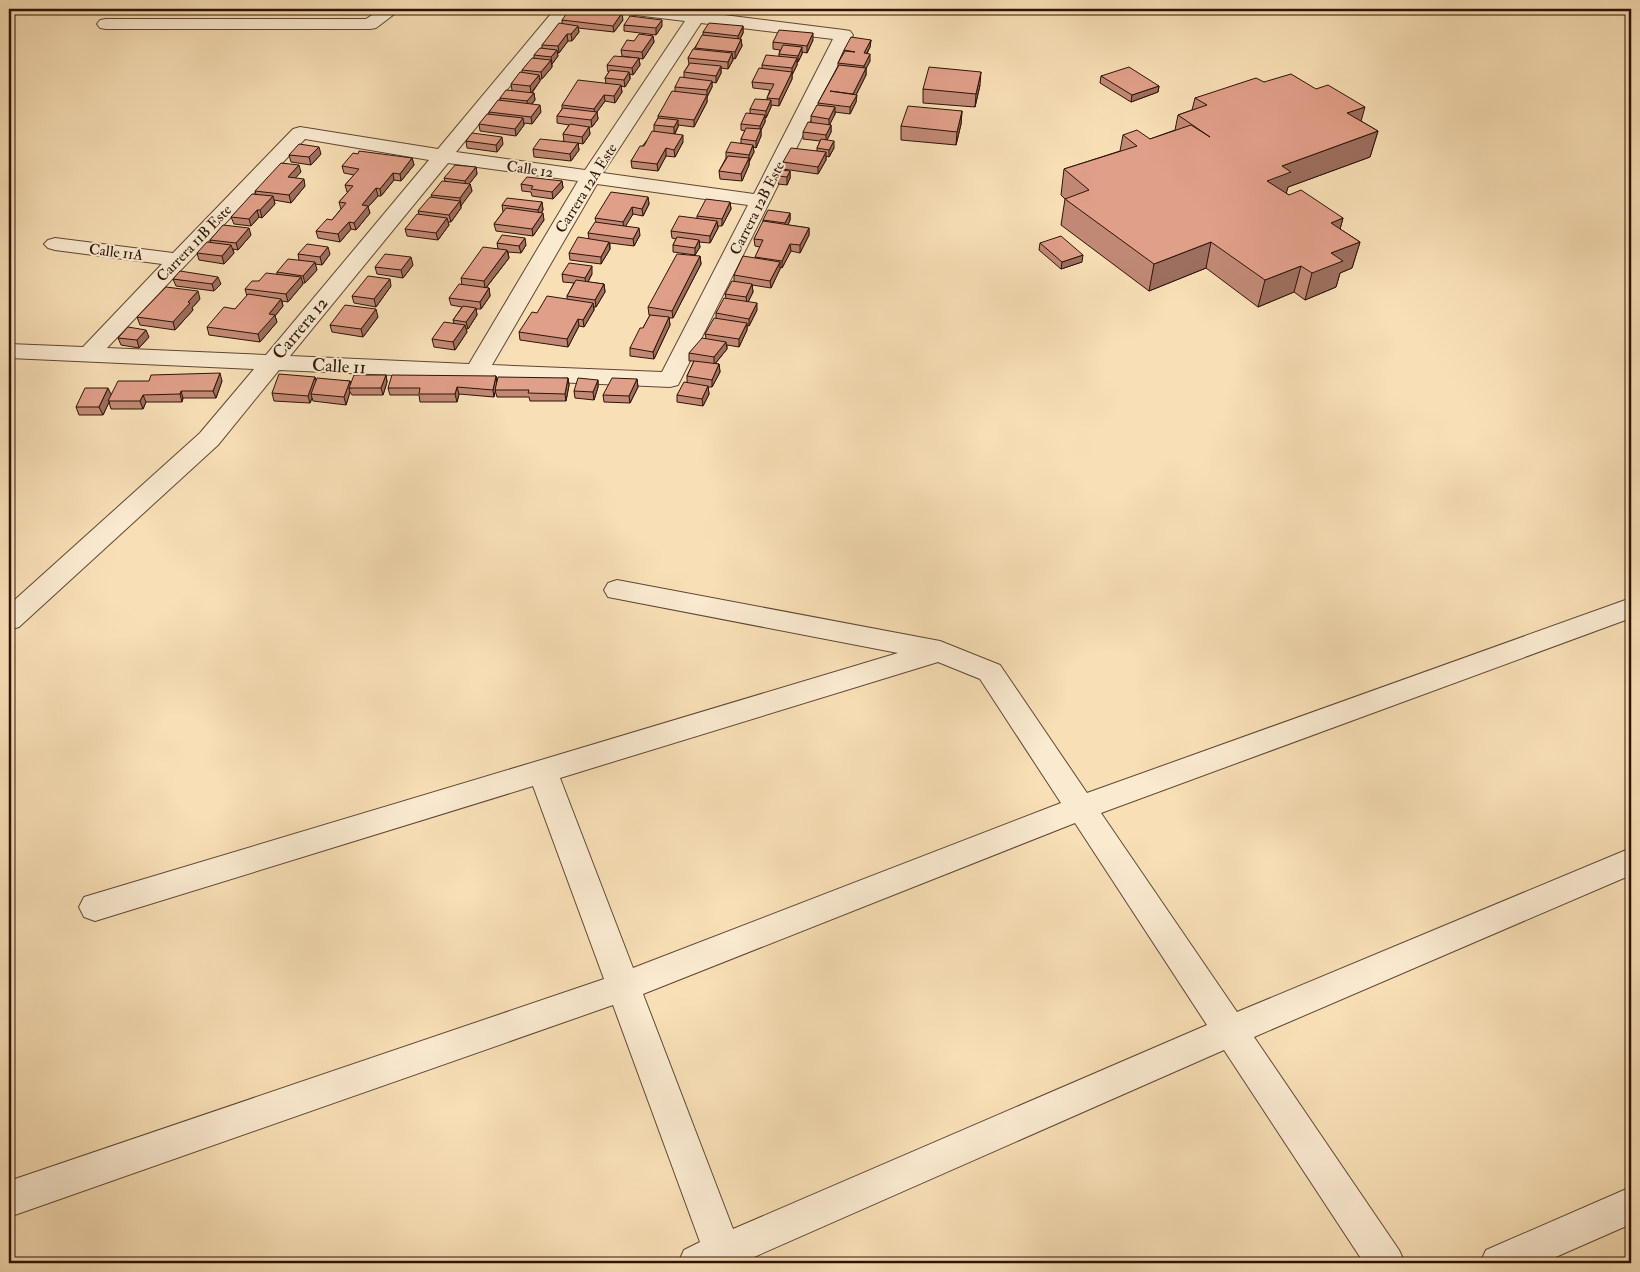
<svg xmlns="http://www.w3.org/2000/svg" width="1640" height="1272" viewBox="0 0 1640 1272" font-family="'IM FELL Double Pica',serif">
<style>
.lines{fill:none;stroke-linecap:round;stroke-linejoin:round}
.minor-casing{stroke:#604633;stroke-width:2}
.minor{fill:#faead0;fill-rule:evenodd}
.wall{fill:#c18975;stroke:#2e1307}
.shaded-wall{fill:#9d6f5f;stroke:#2e1307}
.building{fill:#e09f88;stroke:#2e1307}
.labels{text-anchor:middle;stroke-width:4;stroke-linejoin:round;paint-order:stroke}
.far-street-label{font-size:15px;fill:#2e1307;stroke:#faead0}
.street-label{font-size:18px;fill:#2e1307;stroke:#faead0}
</style>
<rect width="100%" height="100%" fill="#f8dfb6"/>
<filter id="stains"><feTurbulence type="fractalNoise" baseFrequency=".004" numOctaves="4"/><feColorMatrix values="0 0 0 0 .2 0 0 0 0 .09 0 0 0 0 .02 0 0 0 .5 -.17"/></filter>
<radialGradient id="worn" r=".72"><stop offset=".6" stop-color="#630" stop-opacity="0"/><stop offset="1" stop-color="#630" stop-opacity=".3"/></radialGradient>
<g class="lines">
<!-- minor casing -->
<g class="minor-casing">
<g id="minor">
<path d="M381 9H401L376 28 370 29H106L100 28 97 24 100 20 106 19H366Z"/>
<path d="M555 9H573L456 152 585 170 685 21 627 14 621 13 619 9H668L692 12 694 9H710L708 13 844 30 850 31 853 35 678 385 670 387 279 370 218 445 19 627 9 630V605L200 433 254 369 9 358V344L83 347 162 264 55 250 48 248 44 244 48 240 55 238 173 253 293 129 300 127 438 149ZM701 23 833 39 754 194 603 173ZM305 139 429 160 266 355 107 348ZM448 163 578 181 469 364 290 356ZM597 184 748 205 662 372 492 365Z"/>
<path d="M617 580 940 641 1000 665 1087 793 1631 598V618L1101 813 1237 1012 1631 848V875L1254 1037 1399 1250 1405 1263H1364L1224 1050 745 1261 746 1263H678L684 1250 700 1242 613 1005 9 1217V1181L604 979 533 786 95 921 84 917 79 907 84 897 898 653 608 597 604 590 608 583ZM938 662 980 679 1061 803 633 968 560 778ZM1075 823 1207 1025 733 1229 643 994Z"/>
<path d="M1631 1187V1224L1542 1263H1480L1486 1250Z"/>
</g>
</g>
<!-- minor -->
<use href="#minor" class="minor"/>
</g>
<!-- wall -->
<g class="wall">
<path d="M562 20H623L614 32 578 28 579 32 572 41H568L559 53H557L558 56 552 64V67L542 79H540V81L532 93H534L535 100 532 104 541 112 532 124 524 123V125L516 136 480 131 479 124 489 114V112L500 100V98L512 90 511 84 522 72V70L534 58V55L542 48V45L562 24Z"/>
<path d="M624 25 662 26 656 35 624 31Z"/>
<path d="M743 26V33L740 39H741L742 46 735 59 733 58V60L728 69 721 68V73L716 83 712 82V87L707 97V102L694 127 678 125V127L675 134 683 142 675 157 666 156 658 171 632 168 631 161 654 131V125L658 118V116L675 92V87L684 77V72L689 64 688 58 703 35V32Z"/>
<path d="M653 36 654 42 643 59 622 56 621 50 634 41Z"/>
<path d="M813 40 807 53 802 52V54L798 62H797V65L792 75V79L779 106 771 105V107L766 118 765 117V122L761 130V136L756 148 753 147 754 152 749 162V165L742 181 720 179 719 171 726 158V152L741 143V139L745 131 741 130V124L750 114V109L767 100V98L770 90 753 88 752 82 762 68V65L779 56V54L780 50 773 49V42Z"/>
<path d="M871 40 870 47 867 54 870 61 866 68V75L856 95V102L850 114 835 112V114L829 125H831V132L827 140 834 148 829 157 826 156V160L818 174 783 169V162L817 151V148L820 141 803 139V132L811 123V116L818 105V103L838 66V63L844 50Z"/>
<path d="M639 58 640 65 633 75 630 74V79L625 87 621 86 622 92 615 103 605 101 597 112 598 119 592 127H589L590 134 583 144 578 143 579 150 571 161 534 157 533 149 564 141 563 134 569 125 557 123V116L562 109V105L606 83 605 78 609 72H608L607 65Z"/>
<path d="M1101 76 1159 86 1158 92 1131 102 1100 83Z"/>
<path d="M1264 82 1361 121 1378 131 1370 157 1288 187 1286 193 1289 195 1343 218 1340 229 1360 242 1352 268 1340 273 1336 287 1305 300 1294 292 1258 307 1206 268 1149 291 1061 225 1065 199 1061 195 1064 169 1120 151 1123 135 1150 139 1175 130 1178 115 1192 110 1195 98Z"/>
<path d="M980 85 975 107 923 103V89Z"/>
<path d="M962 111 961 124 956 145 901 140V126Z"/>
<path d="M466 141 503 144 497 152 467 148Z"/>
<path d="M321 154 311 165 291 162 289 155Z"/>
<path d="M412 158 414 165 401 181 394 180 381 196H378L368 207 370 213 356 230 351 229 340 242 318 238 316 231 332 220 341 209 339 202 348 192H347L345 185 354 175 344 173 342 166Z"/>
<path d="M476 167 477 174 469 184H470L472 191 461 205V208L451 222H448L449 225 438 240 407 236 405 229 419 214 418 211 432 197 431 195 445 181 444 178Z"/>
<path d="M790 171V178L787 185 778 184V176Z"/>
<path d="M301 172 295 178 305 186 291 203 274 200 275 204 262 218 259 217 251 226 234 224 231 217 256 194 255 191Z"/>
<path d="M562 181 563 188 553 199 532 196 531 192 522 191 521 184Z"/>
<path d="M648 197 649 204 643 216 633 214 625 226 640 235 634 246 610 243V249L601 264 570 260 569 253 589 239 588 233 596 222 595 218Z"/>
<path d="M542 202 543 210 541 213 544 220 533 236 496 231 494 224 503 212 502 205Z"/>
<path d="M730 202 731 209 722 226H718V228L710 243 699 242 700 247 695 255 673 252V245L676 239 672 238 671 231 697 218V216Z"/>
<path d="M790 213V220L788 225 809 228V235L800 253 791 251 782 268 780 267V269L771 288 752 285 753 292 748 302 757 310 749 326H747V330L739 347 727 345V349L715 364H719L720 372 712 387H708L709 394 703 406 677 402V395L687 383V376L694 361H689V353L706 338 705 334 716 318V313L726 298 725 294 734 282V275L755 258 760 247 755 246 754 239 763 222V220Z"/>
<path d="M251 235 238 250 233 249 234 253 224 264 199 260 197 253 211 243 210 240Z"/>
<path d="M497 243 526 245 521 253 508 252 509 258 486 288H489L490 296 481 309H476L477 315 468 329H466L467 332 455 350 434 347 432 339 454 323 453 320 462 307 451 305 449 298 462 285 461 278 498 249Z"/>
<path d="M1040 243 1082 262 1061 269 1039 250Z"/>
<path d="M298 254H330L322 265 315 264 317 270 305 283H302L303 284 288 302 282 301 283 306 275 316 277 322 260 342 209 335 207 327 235 309 247 296 245 289 259 281 277 274V272L299 260Z"/>
<path d="M700 256 701 264 673 318H669L670 325 654 359 630 356V348L643 328 650 315H649L648 307Z"/>
<path d="M413 265 403 278 377 274 375 267Z"/>
<path d="M562 274H592L588 282 604 284 605 292 596 307H594V310L584 327 579 326 568 347 520 340 519 332 537 313 567 299V296L574 283 563 282Z"/>
<path d="M173 279 221 284 214 291 176 286Z"/>
<path d="M391 286 376 307 354 303 352 296Z"/>
<path d="M200 299 192 308 193 310 175 330 140 325 137 317Z"/>
<path d="M378 317 363 337 332 332 330 325Z"/>
<path d="M149 337 139 348 121 345 118 338Z"/>
<path d="M386 375 387 382 383 395H352L350 392 346 405 313 401 312 398 310 403 274 401 272 393 315 377 316 380 350 381 351 385Z"/>
<path d="M496 376 497 383 568 378 569 385 566 401H530L529 397H497L495 390 494 397 459 394 457 402H420L419 395H390L388 388Z"/>
<path d="M637 379 638 387 630 403 604 402 603 395Z"/>
<path d="M598 380V387L594 400 575 398 574 391Z"/>
<path d="M222 381 216 398H183L182 402H146L143 409H111L109 402 103 415H79L76 407 111 395Z"/>
</g>
<!-- shaded-wall -->
<g class="shaded-wall">
<path d="M622 13 623 20 614 32 613 26Z"/>
<path d="M662 20V26L656 35V28Z"/>
<path d="M578 26 579 32 572 41 571 34Z"/>
<path d="M743 26V33L738 43V36Z"/>
<path d="M813 33V40L807 53V46Z"/>
<path d="M567 34 568 41 559 53 558 46Z"/>
<path d="M653 36 654 42 643 59 642 52Z"/>
<path d="M741 39 742 46 735 59V52Z"/>
<path d="M871 40 870 47 863 60 864 53Z"/>
<path d="M802 47V54L798 62V56Z"/>
<path d="M557 50 558 56 552 64 551 57Z"/>
<path d="M732 53 733 60 728 69V62Z"/>
<path d="M870 54V61L864 73V66Z"/>
<path d="M639 58 640 65 633 75 632 68Z"/>
<path d="M797 58V65L792 75V68Z"/>
<path d="M551 60 552 67 542 79 541 72Z"/>
<path d="M721 66V73L716 83V76Z"/>
<path d="M866 68V75L853 101V94Z"/>
<path d="M629 72 630 79 625 87 624 80Z"/>
<path d="M792 72V79L779 106V99Z"/>
<path d="M981 72 980 85 975 107 976 94Z"/>
<path d="M539 75 540 81 531 93 530 86Z"/>
<path d="M712 81V87L707 97V102L694 127V120L707 95V90Z"/>
<path d="M621 85 622 92 615 103 614 96Z"/>
<path d="M1159 86 1158 92 1131 102 1132 95Z"/>
<path d="M534 93 535 100 528 108 527 101Z"/>
<path d="M604 95 605 101 597 112 598 119 592 127 591 120 595 115 594 109Z"/>
<path d="M857 95 856 102 850 114V107Z"/>
<path d="M771 100V107L766 118V111Z"/>
<path d="M540 105 541 112 532 124 531 117Z"/>
<path d="M835 107V114L829 126V119Z"/>
<path d="M1365 107 1358 132 1347 113Z"/>
<path d="M962 111 961 124 956 145 957 132Z"/>
<path d="M765 115V122L761 130V136L756 148V141L760 131V126Z"/>
<path d="M523 118 524 125 516 136 515 129Z"/>
<path d="M678 120V127L674 134V127Z"/>
<path d="M831 125V132L826 142V135Z"/>
<path d="M589 127 590 134 583 144 582 137Z"/>
<path d="M1378 131 1370 157 1288 187 1285 198 1267 181 1282 166Z"/>
<path d="M683 135V142L675 157 674 150Z"/>
<path d="M502 137 503 144 497 152 496 145Z"/>
<path d="M834 141V148L829 157V150Z"/>
<path d="M578 143 579 150 571 161 570 154Z"/>
<path d="M753 145 754 152 749 162V155Z"/>
<path d="M319 147 321 154 311 165 309 157Z"/>
<path d="M666 148V156L658 171 657 164Z"/>
<path d="M826 152V160L818 174V167Z"/>
<path d="M412 158 414 165 401 181 400 174Z"/>
<path d="M749 158V165L742 181 741 174Z"/>
<path d="M299 165 301 172 290 184 288 177Z"/>
<path d="M476 167 477 174 466 188 465 181Z"/>
<path d="M790 171V178L787 185V177Z"/>
<path d="M393 173 394 180 381 196 380 189Z"/>
<path d="M304 179 305 186 291 203 289 195Z"/>
<path d="M562 181 563 188 553 199 552 192Z"/>
<path d="M470 184 472 191 461 206 460 198Z"/>
<path d="M376 188 378 196 368 207 370 213 356 230 354 223 362 205Z"/>
<path d="M273 196 275 204 262 218 260 210Z"/>
<path d="M648 197 649 204 643 216 642 209Z"/>
<path d="M460 201 461 208 451 222 449 215Z"/>
<path d="M542 202 543 210 539 217 538 210Z"/>
<path d="M730 202 731 209 722 226V219Z"/>
<path d="M632 207 633 214 624 229 623 222Z"/>
<path d="M257 210 259 217 251 226 249 219Z"/>
<path d="M543 213 544 220 533 236 532 229Z"/>
<path d="M790 213V220L785 231V223Z"/>
<path d="M447 218 449 225 438 240 436 233Z"/>
<path d="M1343 218 1336 244 1331 223Z"/>
<path d="M717 221 718 228 710 243V236Z"/>
<path d="M349 222 351 229 340 242 338 234Z"/>
<path d="M249 228 251 235 238 250 236 243Z"/>
<path d="M639 228 640 235 634 246 633 239Z"/>
<path d="M809 228V235L800 253V245Z"/>
<path d="M525 238 526 245 521 253 519 246Z"/>
<path d="M699 240 700 247 695 255V248Z"/>
<path d="M609 242 610 249 601 264V257Z"/>
<path d="M1211 242 1206 268 1149 291 1154 264Z"/>
<path d="M1360 242 1352 268 1340 273 1336 287 1305 300 1312 273 1331 253Z"/>
<path d="M790 244 791 251 782 268V261Z"/>
<path d="M231 245 234 253 224 264 222 256Z"/>
<path d="M328 247 330 254 322 265 320 257Z"/>
<path d="M507 250 509 258 485 289 484 281Z"/>
<path d="M1083 255 1082 262 1061 269 1062 262Z"/>
<path d="M700 256 701 264 673 318 672 311Z"/>
<path d="M411 257 413 265 403 278 401 270Z"/>
<path d="M315 262 317 270 305 283 303 276Z"/>
<path d="M780 262V269L771 288 770 281Z"/>
<path d="M592 266V274L586 285 585 278Z"/>
<path d="M1301 266 1294 292 1258 307 1265 280Z"/>
<path d="M218 277 221 284 214 291 212 284Z"/>
<path d="M301 277 303 284 288 302 286 294Z"/>
<path d="M390 279 391 286 376 307 374 299Z"/>
<path d="M604 284 605 292 596 307 595 300Z"/>
<path d="M752 284 753 292 747 304 746 297Z"/>
<path d="M489 288 490 296 481 309 480 302Z"/>
<path d="M198 291 200 299 192 308 193 310 175 330 173 322 188 302Z"/>
<path d="M281 299 283 306 275 316 277 322 260 342 258 334 269 314Z"/>
<path d="M593 303 594 310 584 327 583 320Z"/>
<path d="M757 303V310L749 326V319Z"/>
<path d="M476 308 477 315 468 329 466 322Z"/>
<path d="M376 309 378 317 363 337 361 329Z"/>
<path d="M669 317 670 325 654 359 653 352Z"/>
<path d="M578 319 579 326 568 347 567 339Z"/>
<path d="M747 323V330L739 347V339Z"/>
<path d="M465 325 467 332 455 350 453 342Z"/>
<path d="M146 330 149 337 139 348 137 340Z"/>
<path d="M726 342 727 349 714 365V357Z"/>
<path d="M719 364 720 372 712 387V380Z"/>
<path d="M220 373 222 381 216 398 213 391Z"/>
<path d="M386 375 387 382 383 395 381 388Z"/>
<path d="M496 376 497 384 494 397 493 390Z"/>
<path d="M315 377 317 384 311 394 312 398 310 403 308 396Z"/>
<path d="M568 378 569 385 566 401 565 394Z"/>
<path d="M637 379 638 387 630 403 629 396Z"/>
<path d="M598 380V387L594 400 593 392Z"/>
<path d="M350 381 352 388H349L350 392 346 405 344 397Z"/>
<path d="M708 386 709 394 703 406 702 399Z"/>
<path d="M457 387 459 394 457 402 455 394Z"/>
<path d="M108 388 112 396 103 415 99 407Z"/>
<path d="M181 391 183 398 182 402 180 394Z"/>
<path d="M143 395 146 402 143 409 140 401Z"/>
</g>
<!-- building -->
<g class="building">
<path d="M570 9H579L622 13 613 26 562 20Z"/>
<path d="M630 16 662 20 656 28 624 25Z"/>
<path d="M559 23 578 26 571 34H567L558 46 542 45Z"/>
<path d="M709 23 743 26 738 36 703 32Z"/>
<path d="M779 30 813 33 807 46 773 42Z"/>
<path d="M639 34 653 36 642 52 621 50 627 40 634 41Z"/>
<path d="M702 35 741 39 735 52 695 48Z"/>
<path d="M851 37 871 40 864 53 870 54 864 66 838 63 845 51 855 52 844 50Z"/>
<path d="M783 45 802 47 798 56 779 54Z"/>
<path d="M540 48 557 50 551 57 534 55Z"/>
<path d="M693 49 732 53 728 62 688 58Z"/>
<path d="M766 55 797 58 792 68 762 65Z"/>
<path d="M614 56 639 58 632 68 607 65Z"/>
<path d="M532 58 551 60 541 72 522 70Z"/>
<path d="M690 63 721 66 716 76 684 72Z"/>
<path d="M839 65 866 68 853 94 830 91 857 95 850 107 818 103Z"/>
<path d="M929 67 981 72 976 94 923 89Z"/>
<path d="M1129 67 1159 86 1132 95 1101 76Z"/>
<path d="M759 68 792 72 779 99 767 98 774 84 752 82Z"/>
<path d="M610 70 629 72 624 80 605 78Z"/>
<path d="M520 72 539 75 530 86 511 84Z"/>
<path d="M1291 74 1316 89 1328 85 1365 107 1347 113 1378 131 1282 166 1291 172 1267 181 1289 195 1301 190 1343 218 1331 223 1360 242 1331 253 1343 261 1312 273 1301 266 1265 280 1211 242 1154 264 1065 199 1089 190 1064 169 1137 146 1123 135 1137 130 1150 139 1191 125 1210 137 1178 115 1207 105 1195 98 1256 78 1264 82Z"/>
<path d="M680 77 712 81 707 90 675 87Z"/>
<path d="M578 80 621 85 614 96 604 95 594 109 562 105Z"/>
<path d="M506 90 534 93 527 101 500 98Z"/>
<path d="M672 91 707 95 694 120 658 116Z"/>
<path d="M755 99 771 100 766 111 750 109Z"/>
<path d="M498 100 540 105 531 117 489 112Z"/>
<path d="M817 105 835 107 829 119 811 116Z"/>
<path d="M908 106 962 111 957 132 901 126Z"/>
<path d="M563 108 597 112 591 120 557 116Z"/>
<path d="M746 113 765 115 760 126 741 124Z"/>
<path d="M487 114 523 118 515 129 479 124Z"/>
<path d="M658 118 678 120 674 127 654 125Z"/>
<path d="M808 122 831 125 826 135 803 132Z"/>
<path d="M570 124 589 127 582 137 563 134Z"/>
<path d="M746 128 761 129 756 141 741 139Z"/>
<path d="M652 131 683 135 674 150 666 148 657 164 631 161 640 146H644Z"/>
<path d="M472 133 502 137 496 145 466 141Z"/>
<path d="M540 139 578 143 570 154 533 149Z"/>
<path d="M821 139 834 141 829 150 817 148Z"/>
<path d="M731 142 753 145 749 155 726 152Z"/>
<path d="M299 144 319 147 309 157 289 155Z"/>
<path d="M791 148 826 152 818 167 783 162Z"/>
<path d="M359 151 412 158 400 174 393 173 380 189 376 188 362 205 368 206 354 223 349 222 338 234 316 231 327 219 332 220 346 203 339 202 353 186 345 185 359 169 342 166 353 153 358 154Z"/>
<path d="M728 156 749 158 741 174 719 171Z"/>
<path d="M281 163 299 165 288 177 304 179 289 195 255 191Z"/>
<path d="M455 165 476 167 465 181 444 178Z"/>
<path d="M782 170 790 171 787 177 778 176Z"/>
<path d="M527 177 562 181 552 192 531 189 533 186 521 184Z"/>
<path d="M442 181 470 184 460 198 431 195Z"/>
<path d="M611 192 648 197 642 209 632 207 623 222 595 218Z"/>
<path d="M252 194 273 196 260 210H257L249 219 231 217Z"/>
<path d="M430 197 460 201 449 215 418 211Z"/>
<path d="M507 198 542 202 538 210 502 205Z"/>
<path d="M706 199 730 202 722 219 697 216Z"/>
<path d="M506 208 543 213 532 229 494 224Z"/>
<path d="M768 210 790 213 785 223 763 220Z"/>
<path d="M417 214 447 218 436 233 405 229Z"/>
<path d="M679 216 717 221 710 236 671 231Z"/>
<path d="M763 221 809 228 800 245 790 244 782 261 755 257 763 240 754 239Z"/>
<path d="M595 222 639 228 633 239 588 233Z"/>
<path d="M223 225 249 228 236 243 210 240Z"/>
<path d="M502 235 525 238 519 246 497 243Z"/>
<path d="M1061 236 1083 255 1062 262 1040 243Z"/>
<path d="M578 237 609 242 601 257 569 253Z"/>
<path d="M677 237 699 240 695 248 673 245Z"/>
<path d="M207 242 231 245 222 256 197 253Z"/>
<path d="M307 244 328 247 320 257 298 254Z"/>
<path d="M483 247 507 250 484 281 461 278Z"/>
<path d="M385 254 411 257 401 270 375 267Z"/>
<path d="M677 254 700 256 672 311 648 307Z"/>
<path d="M743 256 780 262 770 281 734 275Z"/>
<path d="M288 259 315 262 303 276 277 272Z"/>
<path d="M569 263 592 266 585 278 562 274Z"/>
<path d="M180 271 218 277 212 284 173 279Z"/>
<path d="M266 273 301 277 286 294 245 289 252 281H259Z"/>
<path d="M368 276 390 279 374 299 352 296Z"/>
<path d="M576 280 604 284 595 300 567 296Z"/>
<path d="M732 281 752 284 746 297 725 294Z"/>
<path d="M459 284 489 288 480 302 449 298Z"/>
<path d="M166 287 198 291 188 302 190 303 173 322 137 317Z"/>
<path d="M248 294 281 299 269 314 275 315 258 334 207 327 224 307 235 309Z"/>
<path d="M547 296 593 303 583 320 578 319 567 339 519 332 532 312 537 313Z"/>
<path d="M724 298 757 303 749 319 716 313Z"/>
<path d="M345 305 376 309 361 329 330 325Z"/>
<path d="M463 306 476 308 466 322 453 320Z"/>
<path d="M650 315 669 317 653 352 630 348 640 328H643Z"/>
<path d="M714 318 747 323 739 339 705 334Z"/>
<path d="M444 322 465 325 453 342 432 339Z"/>
<path d="M128 327 146 330 137 340 118 338Z"/>
<path d="M702 338 726 342 714 357 689 353Z"/>
<path d="M694 361 719 364 712 380 687 376Z"/>
<path d="M220 373 213 391H181L180 394 143 395 140 401H108L118 381H149L151 375Z"/>
<path d="M279 374 315 377 308 396 272 393Z"/>
<path d="M354 375H386L381 388H349Z"/>
<path d="M392 375 496 376 493 390 457 387 455 394H419L420 388H388Z"/>
<path d="M498 377 568 378 565 394 528 393 529 390H495Z"/>
<path d="M317 378 350 381 344 397 311 394Z"/>
<path d="M578 378 598 380 593 392 574 391Z"/>
<path d="M612 378 637 379 629 396 603 395Z"/>
<path d="M684 382 708 386 702 399 677 395Z"/>
<path d="M85 388H108L99 407H76Z"/>
</g>
<g class="labels">
<!-- far-street labels -->
<g class="far-street-label">
<text transform="translate(530 169) rotate(8)" y="5">Calle 12</text>
<text transform="translate(586 188) rotate(-58)" y="5">Carrera 12A Este</text>
<text transform="translate(757 208) rotate(-63)" y="5">Carrera 12B Este</text>
<text transform="translate(194 243) rotate(-46)" y="5">Carrera 11B Este</text>
<text transform="translate(116 252) rotate(7)" y="5">Calle 11A</text>
</g>
<!-- street labels -->
<g class="street-label">
<text transform="translate(300 328) rotate(-50)" y="6">Carrera 12</text>
<text transform="translate(339 366) rotate(3)" y="6">Calle 11</text>
</g>
</g>
<!-- margin -->
<rect width="1640" height="1272" fill="none" stroke="#f8dfb6" stroke-width="30"/>
<rect x="10" y="10" width="1620" height="1252" fill="none" stroke="#2e1307" stroke-width="2.5"/>
<rect x="15" y="15" width="1610" height="1242" fill="none" stroke="#2e1307"/>
<rect width="100%" height="100%" filter="url(#stains)"/>
<rect width="100%" height="100%" fill="url(#worn)"/>
</svg>
